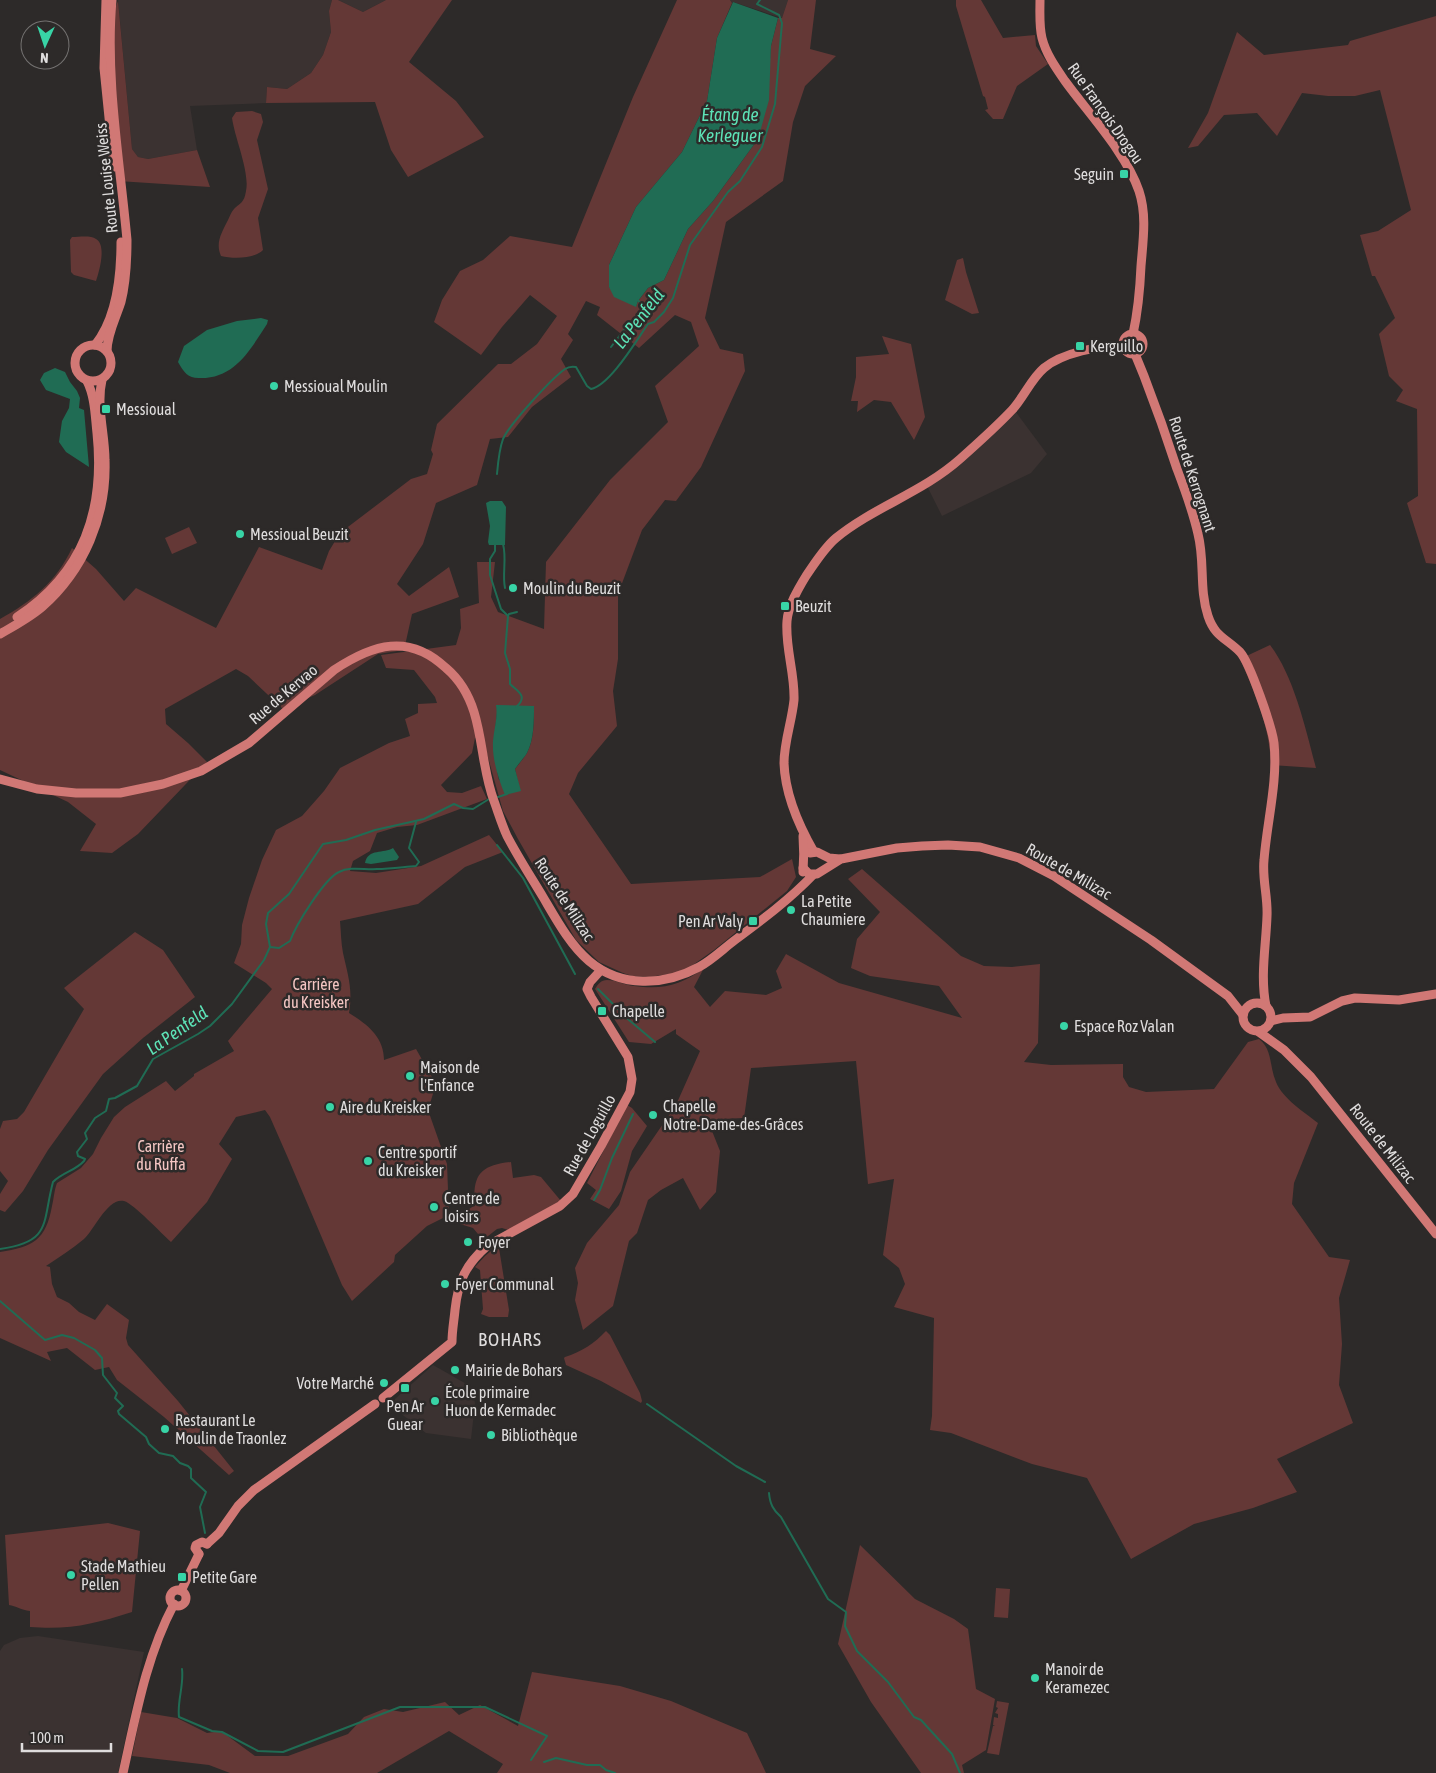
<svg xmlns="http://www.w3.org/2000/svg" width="1436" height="1773" viewBox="0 0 1436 1773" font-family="'Asap Condensed',sans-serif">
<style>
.built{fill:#3b3231}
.green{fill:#643836;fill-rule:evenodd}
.water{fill:#206c54}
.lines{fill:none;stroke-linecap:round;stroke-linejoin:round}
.stream{stroke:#206c54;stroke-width:2}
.secondary{stroke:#d17875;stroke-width:9}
.poi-dot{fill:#38d4a6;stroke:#2d2a29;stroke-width:2}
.labels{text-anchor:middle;stroke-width:5;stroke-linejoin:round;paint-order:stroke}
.street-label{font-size:16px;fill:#dfdddd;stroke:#2d2a29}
.poi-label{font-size:16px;fill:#dfdddd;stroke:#2d2a29;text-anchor:start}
.park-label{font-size:16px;fill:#f5c6c3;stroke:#2d2a29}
.water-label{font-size:18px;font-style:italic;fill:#5de3b7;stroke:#2d2a29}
.quarter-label{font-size:19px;letter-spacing:1px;fill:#dfdddd;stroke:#2d2a29}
</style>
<rect width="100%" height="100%" fill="#2d2a29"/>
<!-- built -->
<g class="built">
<path d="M118 0H332L329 11 331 32 323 55 311 73 287 89 267 87 266 103 190 106 197 150 148 159 138 157 132 149Z"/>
<path d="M338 0H386L363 12Z"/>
<path d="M730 0H788L782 18 733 2 732 3Z"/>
<path d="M1015 411 1047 454 1031 473 942 516 927 486Z"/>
<path d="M433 1365 470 1386 473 1391 475 1404 471 1439 426 1433 395 1409V1399Z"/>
<path d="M38 1636 144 1652 118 1773H0V1651L4 1645 20 1638Z"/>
</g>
<!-- green -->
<g class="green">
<path d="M332 0H338L363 12 386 0H452L409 62 456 101 484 137 408 177 391 150 375 102 266 103 267 87 287 89 311 73 323 55 331 32 329 11Z"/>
<path d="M677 0H730L732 3 717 38 707 101 682 152 636 207 609 265V287L636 306 638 301 648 288 664 280 688 229 713 201 758 139 769 72 771 46 778 18H782L788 0H816L810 49 836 56 805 86 793 122 783 181 726 222 705 318 720 349 743 354 745 371 701 467 676 501 665 500 642 530 618 594V659L613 691 617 726 578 773 569 794 631 884 760 877 792 859 796 877 787 891 714 950 683 972 649 977 632 976 623 973 599 962 576 940 518 839 503 811 482 736 475 738 472 753 441 785 447 792 462 793 481 786 487 799 417 825 397 827 377 833 370 851 353 861 350 871 376 873 421 866 489 835 503 852 465 867 418 904 340 921C341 932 341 943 343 953 348 975 353 990 349 1013 367 1024 384 1037 384 1060L416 1049 436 1084 428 1110 447 1164 449 1215 427 1226 395 1255 394 1262 352 1301 342 1285 288 1158 270 1117 265 1110 236 1117 219 1144 232 1159 207 1202 171 1242C162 1234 134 1204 124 1201 108 1197 94 1230 84 1239 72 1249 59 1257 46 1266L50 1267 52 1284 57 1297 69 1303 79 1312 95 1320 107 1304 129 1320 126 1338 128 1345 178 1401 234 1471 229 1475 164 1417 117 1380 109 1367 95 1370 67 1348 47 1352 51 1361 0 1338V1252C33 1247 46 1240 52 1206 54 1198 54 1191 57 1183L81 1168 93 1154 101 1138 114 1117 125 1107 166 1081 175 1091 194 1076V1074L234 1051 228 1041 272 989 266 983 234 963 241 944 242 925 249 898 262 860 276 830 302 816 324 791 340 768 389 743 410 736 405 719 418 713V704L437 703 435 697 414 670 386 668 381 655 456 645 461 628 460 609 479 603 477 562H495L491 597 498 612 544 629 546 562 610 480 668 422 655 386 699 346 691 322 675 315 639 348 597 315 600 307 586 301 568 334 573 340 561 359 571 377 532 407 508 437 490 439 477 485 436 503 423 544 397 584 409 596 449 567 459 597 412 614 404 650 378 654 315 695 283 709 248 676 236 669 165 709 166 724 188 743 207 762 138 834 112 853 80 851 96 824 68 802 0 770V619C32 601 56 582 72 548L96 569 124 601 136 588 216 628 259 547 322 570 329 551 340 533 411 479 427 474 433 454 431 450 437 424 498 364H511L537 344 557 316 530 295 502 327 481 355 434 322 442 300 460 271 483 260 510 236 572 247 633 97ZM534 707C534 721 534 740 527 753 523 759 519 764 515 769L520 791 499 780C493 755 494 738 497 713Z"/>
<path d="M956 0H981L1003 38 1035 35 1036 46 1048 64 1017 86 1003 119H993L985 110 988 109 985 97 983 96 956 6Z"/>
<path d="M118 1 132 149 138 157 148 159 197 150 210 187 118 181 107 31Z"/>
<path d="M1436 16V564L1426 563 1407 503 1418 496 1417 409 1396 401 1403 390 1389 376 1379 334 1395 318 1375 276H1372L1360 235 1378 231 1411 210 1380 90 1355 96H1328L1302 93 1277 136 1257 113 1224 115 1198 146 1188 148 1208 113 1237 32 1264 55 1348 45 1350 41Z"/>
<path d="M252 111 261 114 263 122 257 140 268 189 258 218 263 250C254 259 233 259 221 256 215 243 222 232 228 220 230 216 231 212 234 209 241 202 244 203 246 191 250 172 235 139 232 118L236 112Z"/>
<path d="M72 237C79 237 91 235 96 239 107 245 99 272 96 281L74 275 71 272 70 240Z"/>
<path d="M963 258 966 272 979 313 972 314 945 300 957 260Z"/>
<path d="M882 336 911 344 925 417 914 440 891 402 874 400 857 412 858 401H851L856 377V357L889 354Z"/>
<path d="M189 527 197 543 172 554 165 538Z"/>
<path d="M1270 645C1294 676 1306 730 1316 768L1271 765C1270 728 1255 692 1240 659Z"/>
<path d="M862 869 961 956 984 966 1012 967 1040 964 1038 1043 1024 1062 1051 1065 1123 1064V1077L1129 1087 1146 1092 1214 1089 1248 1042 1259 1039C1273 1050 1269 1066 1276 1082 1283 1099 1304 1112 1318 1123L1294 1183 1292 1204 1329 1257 1350 1260 1339 1298 1342 1344 1339 1385 1353 1423 1277 1459 1297 1492 1253 1508 1194 1524 1131 1559 1087 1478 1032 1464 951 1433 930 1430 932 1416 934 1318 894 1307 905 1284 899 1268 883 1255 894 1179 868 1184 856 1061 751 1068 744 1118 722 1119 712 1131 720 1151 716 1192 700 1210 683 1178 661 1190 648 1200 637 1233 629 1241 613 1306 583 1330 575 1300 578 1283 575 1268 587 1243 619 1205 630 1172 676 1105 700 1051 676 1034V1029L651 1044 629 1042 595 989C598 984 601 980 607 980 616 980 625 985 634 986 663 990 681 985 704 968L694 987 710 1007 725 991 766 995 782 988 776 971 786 954 839 983 962 1018 939 986 870 976 851 968 857 939 880 912 848 879Z"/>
<path d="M135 932 163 950 195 997 143 1038 103 1074 48 1150 23 1191 5 1212 0 1210V1194L8 1181 0 1171V1129L3 1121 17 1119 24 1112 84 1009 64 988Z"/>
<path d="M627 1105 632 1108 647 1126 632 1151 621 1191 609 1209 590 1199 596 1190 587 1183Z"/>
<path d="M511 1162 513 1178 534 1175 541 1177 561 1201 508 1230 502 1228 497 1229 483 1240 473 1228 460 1224 459 1216 475 1205C472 1175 481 1165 511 1162Z"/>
<path d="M496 1247 499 1248 509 1310 508 1317H489L481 1314 483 1309 480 1270 475 1267 485 1256Z"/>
<path d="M606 1331 610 1335 640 1393 642 1401 641 1403 601 1381 566 1365 564 1358 565 1357C581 1352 595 1343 606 1331Z"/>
<path d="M108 1523 140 1531 132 1612C94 1624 71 1630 30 1627V1611C21 1610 16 1606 9 1605L5 1535Z"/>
<path d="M860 1545 915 1599 954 1619 968 1629 976 1689 995 1699 986 1750 962 1765 964 1773H921L871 1702 838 1644Z"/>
<path d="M996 1588 1010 1589 1008 1618 994 1617Z"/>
<path d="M532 1672 620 1686 671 1701 747 1733 766 1773H497L503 1764 449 1731 377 1773H230L209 1765 132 1756 141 1712 177 1718 207 1733 221 1731 255 1756H288L348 1734 364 1717 384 1709 403 1712 445 1702 459 1715 480 1705 518 1726Z"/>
<path d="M997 1701 1009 1703 999 1755 987 1753 993 1726 995 1725H993L994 1717 998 1718V1714L995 1713 998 1708 996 1707Z"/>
</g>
<!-- water -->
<g class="water">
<path d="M733 2 778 18 771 46 769 100 758 139 713 201 688 229 664 280 648 288 638 301 636 307 614 297 609 287V265L636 207 682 152 707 101 717 38Z"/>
<path d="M261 318 268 320 267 324C250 350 235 378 201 378 189 379 184 373 178 362L184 346 207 330 237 321Z"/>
<path d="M55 368 65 372 70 382 77 391 80 398 79 408 84 410 89 467 66 452 59 442 62 421 69 408 70 399 46 390 40 380 44 373Z"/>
<path d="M490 501H502L506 507 505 545H489L488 542 490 526 486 503Z"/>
<path d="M496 705 534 706C534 721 534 740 527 753 524 758 519 763 515 769L521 791 505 795C498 778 492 759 493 741 494 729 498 717 496 705Z"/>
<path d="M393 848 399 857 397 860 371 864 365 863C368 848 384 854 393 848Z"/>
</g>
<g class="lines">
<!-- stream -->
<g class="stream">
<path d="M611 347 624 330 643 314 644 308 638 300"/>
<path d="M497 474C498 463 499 450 503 439 509 425 551 379 565 369 568 367 571 366 576 367L587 386 591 389C610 385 636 341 648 324L654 322 664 312 673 298 690 245 728 192 740 181 762 147 775 104 782 23 779 15 757 4 760 0"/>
<path d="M503 544C507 559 502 574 505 588"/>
<path d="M495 545V551L490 559V575L501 609 508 616 505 653 510 669V684C517 691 529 696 516 707"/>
<path d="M508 616 509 614 517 612"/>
<path d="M498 797 507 794 509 792"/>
<path d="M497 845 523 878 575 974"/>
<path d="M270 947 279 948 290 941C296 925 324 879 339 872 350 866 365 870 377 869 390 869 403 867 416 866L419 862 409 848 416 822"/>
<path d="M598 989 629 1020 655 1042"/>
<path d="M594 1200 600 1190 612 1158 633 1114"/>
<path d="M0 1249C52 1242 42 1223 53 1182 63 1172 75 1171 84 1161L85 1159 78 1156 77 1152 87 1139 85 1133 95 1118 106 1111 109 1099 115 1098 137 1086 153 1059 198 1034 210 1026 232 1004 264 960 270 947 266 924 268 913 289 894 323 844 346 840 375 830 424 819 454 804 463 808 473 809 489 799"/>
<path d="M0 1301 45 1340 62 1335 74 1338 95 1350 102 1358 103 1375 117 1393 115 1398 123 1406 118 1411 119 1414 146 1437 149 1444 159 1453 173 1456 180 1463 188 1466 191 1469V1478L206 1492 200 1507 205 1533"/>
<path d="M647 1404 736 1466 765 1482"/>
<path d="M769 1493C770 1504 773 1510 781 1517L828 1599 846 1612 845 1626 857 1651 888 1682 914 1717 921 1720 952 1754 960 1773"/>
<path d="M182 1669C184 1686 177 1701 179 1717L212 1731 222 1732 258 1751 283 1752 400 1707H485L547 1736 531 1760"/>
<path d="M544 1762 556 1758 587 1765H600L606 1770 615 1773"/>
</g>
<!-- secondary -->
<g class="secondary">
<path d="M106 0 104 68 114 167"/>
<path d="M1040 0C1040 12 1039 26 1042 38 1046 54 1056 68 1065 81 1089 114 1126 153 1139 191 1147 215 1143 241 1141 266 1140 289 1138 311 1133 334"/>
<circle cx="1133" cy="344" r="10"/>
<circle cx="93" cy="363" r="18"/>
<path d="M95 345C117 318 121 276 121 242"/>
<path d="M107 351C107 334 116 318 121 302 126 282 127 261 127 240 120 162 105 78 112 0"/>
<path d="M1135 354 1144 376C1156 407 1167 438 1177 469 1185 490 1193 512 1198 534 1205 561 1199 589 1208 616 1215 637 1226 638 1240 652 1250 663 1272 727 1274 743 1278 782 1267 821 1264 860 1262 879 1268 897 1267 916 1266 946 1260 976 1266 1006"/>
<path d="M17 617C84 573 105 510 97 433 95 415 95 397 87 381"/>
<path d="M0 634C14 626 29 618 42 607 84 570 107 516 105 460 105 434 96 406 102 380"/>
<path d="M0 779 37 789 76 793H120L163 784 201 771 249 743 334 670C373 644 409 633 446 668 459 679 469 696 474 712 483 741 483 772 494 801 498 812 502 825 507 836 518 857 531 877 543 897 556 919 570 945 589 961 621 988 664 986 699 967 712 960 723 949 735 940 762 920 789 900 813 875"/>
<path d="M814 852C799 826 785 794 784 763 784 742 792 721 794 700 795 673 785 648 787 621 788 606 798 589 806 576 815 563 824 548 836 538 874 507 923 492 960 459 978 443 996 427 1012 410 1024 397 1031 379 1044 368 1062 353 1100 345 1123 346"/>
<path d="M810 853 817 852 829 858 840 859"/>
<path d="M803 868 809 874H817L841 859 897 848 922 846 948 845 980 847 1019 858 1054 876 1151 940 1228 996 1243 1015"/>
<path d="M803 872C804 860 804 849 803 836"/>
<circle cx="1257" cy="1017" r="14"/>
<path d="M1271 1021 1283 1018 1310 1017 1342 1001 1355 998 1399 1000 1436 994"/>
<path d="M1259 1032 1284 1050 1311 1077 1436 1234"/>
<path d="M383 1398 452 1342C452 1331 454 1321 455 1310 458 1282 465 1265 487 1246L560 1206 573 1194 601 1146 630 1092 632 1079 628 1057 591 997 587 989 590 982 601 970"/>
<path d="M207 1544 219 1533 238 1506 254 1490 375 1404"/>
<path d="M199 1554 195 1548 196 1545 202 1542 207 1544"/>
<circle cx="178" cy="1598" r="8"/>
<path d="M181 1591 199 1554"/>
<path d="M123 1773C136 1715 146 1657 174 1604"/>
</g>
</g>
<!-- markers -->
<g class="poi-dot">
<rect x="1119" y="169" width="10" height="10" rx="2.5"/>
<rect x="1075" y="341" width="10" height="10" rx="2.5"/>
<circle cx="274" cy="386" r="5"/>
<rect x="101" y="404" width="10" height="10" rx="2.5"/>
<circle cx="240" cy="534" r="5"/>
<circle cx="513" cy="588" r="5"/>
<rect x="780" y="601" width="10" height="10" rx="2.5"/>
<circle cx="791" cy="910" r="5"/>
<rect x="748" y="916" width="10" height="10" rx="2.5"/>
<rect x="597" y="1006" width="10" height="10" rx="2.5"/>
<circle cx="1064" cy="1026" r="5"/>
<circle cx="410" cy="1076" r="5"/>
<circle cx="330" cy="1107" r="5"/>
<circle cx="653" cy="1115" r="5"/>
<circle cx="368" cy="1161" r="5"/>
<circle cx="434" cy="1207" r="5"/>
<circle cx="468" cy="1242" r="5"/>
<circle cx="445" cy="1284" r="5"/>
<circle cx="455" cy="1370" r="5"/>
<circle cx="384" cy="1383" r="5"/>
<rect x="400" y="1383" width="10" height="10" rx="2.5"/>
<circle cx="435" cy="1401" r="5"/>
<circle cx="165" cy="1429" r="5"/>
<circle cx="491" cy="1435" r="5"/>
<circle cx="71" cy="1575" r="5"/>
<rect x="177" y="1572" width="10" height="10" rx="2.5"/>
<circle cx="1035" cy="1678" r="5"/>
</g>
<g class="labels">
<!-- street labels -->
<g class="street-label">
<text transform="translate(1106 113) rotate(55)" y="6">Rue François Drogou</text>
<text transform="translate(106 178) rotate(-96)" y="6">Route Louise Weiss</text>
<text transform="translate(1193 474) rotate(72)" y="6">Route de Kerrognant</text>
<text transform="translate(283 694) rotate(-40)" y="6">Rue de Kervao</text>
<text transform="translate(1069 871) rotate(30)" y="6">Route de Milizac</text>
<text transform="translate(565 899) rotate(57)" y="6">Route de Milizac</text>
<text transform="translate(589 1135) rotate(-61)" y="6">Rue de Loguillo</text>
<text transform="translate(1383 1143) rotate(52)" y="6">Route de Milizac</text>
</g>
<!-- poi labels -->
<g class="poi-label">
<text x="1114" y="180" text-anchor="end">Seguin</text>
<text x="1090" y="352">Kerguillo</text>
<text x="284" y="392">Messioual Moulin</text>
<text x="116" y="415">Messioual</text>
<text x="250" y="540">Messioual Beuzit</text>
<text x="523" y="594">Moulin du Beuzit</text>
<text x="795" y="612">Beuzit</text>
<text x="801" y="907">La Petite<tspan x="801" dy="18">Chaumiere</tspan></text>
<text x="743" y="927" text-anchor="end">Pen Ar Valy</text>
<text x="612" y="1017">Chapelle</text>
<text x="1074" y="1032">Espace Roz Valan</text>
<text x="420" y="1073">Maison de<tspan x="420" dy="18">l'Enfance</tspan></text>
<text x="663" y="1112">Chapelle<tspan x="663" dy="18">Notre-Dame-des-Grâces</tspan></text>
<text x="340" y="1113">Aire du Kreisker</text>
<text x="378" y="1158">Centre sportif<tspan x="378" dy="18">du Kreisker</tspan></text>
<text x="444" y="1204">Centre de<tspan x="444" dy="18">loisirs</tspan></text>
<text x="478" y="1248">Foyer</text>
<text x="455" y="1290">Foyer Communal</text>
<text x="465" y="1376">Mairie de Bohars</text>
<text x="374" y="1389" text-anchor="end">Votre Marché</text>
<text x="445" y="1398">École primaire<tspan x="445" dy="18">Huon de Kermadec</tspan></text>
<text x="405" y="1412" text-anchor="middle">Pen Ar<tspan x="405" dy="18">Guear</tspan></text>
<text x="175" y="1426">Restaurant Le<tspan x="175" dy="18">Moulin de Traonlez</tspan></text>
<text x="501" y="1441">Bibliothèque</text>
<text x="81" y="1572">Stade Mathieu<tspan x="81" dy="18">Pellen</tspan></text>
<text x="192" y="1583">Petite Gare</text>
<text x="1045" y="1675">Manoir de<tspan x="1045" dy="18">Keramezec</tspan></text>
</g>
<!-- park labels -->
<g class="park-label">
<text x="316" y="990">Carrière<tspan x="316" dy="18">du Kreisker</tspan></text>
<text x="161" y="1152">Carrière<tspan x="161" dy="18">du Ruffa</tspan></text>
</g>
<!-- water labels -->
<g class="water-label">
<text x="730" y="121">Étang de<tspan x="730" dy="21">Kerleguer</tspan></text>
<text transform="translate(639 319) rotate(-52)" y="6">La Penfeld</text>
<text transform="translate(177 1031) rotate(-35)" y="6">La Penfeld</text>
</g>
<!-- quarter labels -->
<g class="quarter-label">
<text x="510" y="1346">BOHARS</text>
</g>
</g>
<!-- north arrow -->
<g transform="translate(45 45) rotate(183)"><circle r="24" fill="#2d2a29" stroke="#747271"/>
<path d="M0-4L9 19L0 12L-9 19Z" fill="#38d4a6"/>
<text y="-8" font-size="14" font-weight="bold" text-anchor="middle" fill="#dfdddd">N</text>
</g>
<!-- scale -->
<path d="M22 1743v8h89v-8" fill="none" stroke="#dfdddd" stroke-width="2.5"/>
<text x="30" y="1743" font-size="15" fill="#dfdddd" stroke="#2d2a29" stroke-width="4" paint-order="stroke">100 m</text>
</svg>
